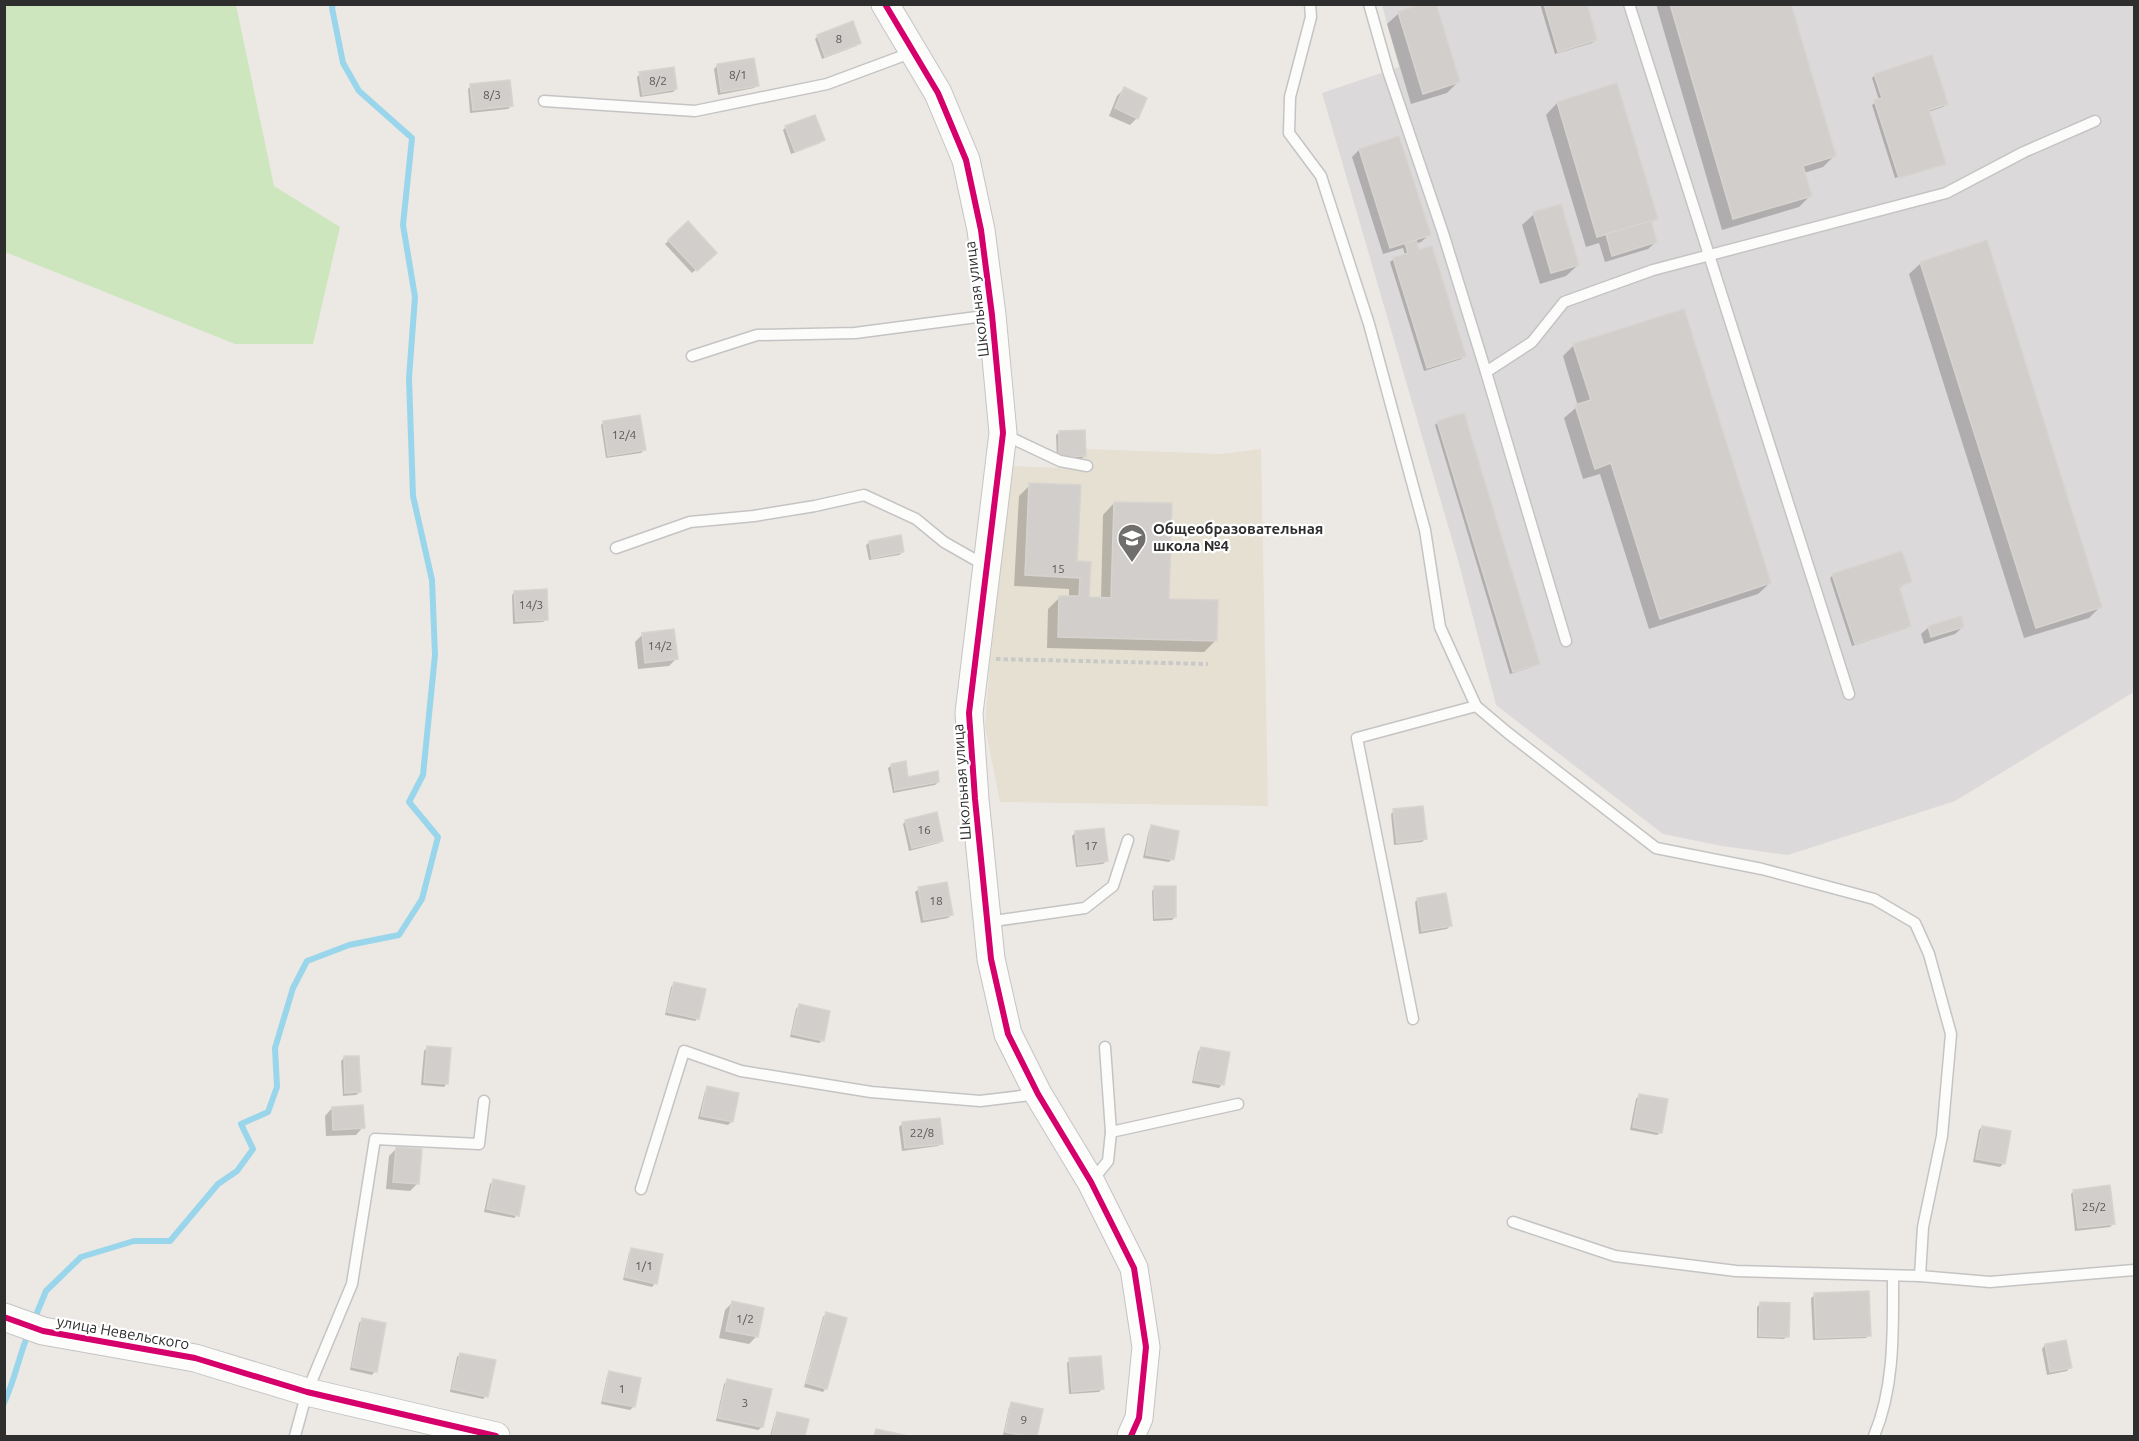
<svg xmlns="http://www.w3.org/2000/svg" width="2139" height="1441" viewBox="0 0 2139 1441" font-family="Ubuntu,sans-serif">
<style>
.industrial{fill:#dcd9db}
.education{fill:#e6e0d3}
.green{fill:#cee6be}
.shadow{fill:#0003}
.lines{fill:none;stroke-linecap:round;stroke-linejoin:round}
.stream{stroke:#99d6ec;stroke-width:6}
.building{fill:#d1cecb;stroke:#d7d4d0;stroke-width:1.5}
.service-casing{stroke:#c5c4c5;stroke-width:13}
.tertiary-casing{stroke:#c5c4c5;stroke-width:29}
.path{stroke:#c9c9c8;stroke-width:4;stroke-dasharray:4.5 3;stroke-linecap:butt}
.service{stroke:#fcfcfb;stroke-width:10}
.tertiary{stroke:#fcfcfb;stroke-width:27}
.cycleway-casing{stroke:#fff;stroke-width:10}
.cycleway{stroke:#d6006c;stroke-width:6}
.labels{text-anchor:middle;stroke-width:4.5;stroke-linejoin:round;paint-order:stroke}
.number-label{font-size:12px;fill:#585857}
.street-label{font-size:15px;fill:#2e2e2e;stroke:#fff}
.poi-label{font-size:15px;font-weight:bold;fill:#2e2e2e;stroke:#fff;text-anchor:start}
</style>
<rect width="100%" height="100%" fill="#ece8e4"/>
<!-- industrial -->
<path class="industrial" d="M1382 5H2134V692L1955 801 1788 855 1722 846 1663 834 1496 705 1458 560 1322 93 1399 67Z"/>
<!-- education -->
<path class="education" d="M1086 449 1222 454 1261 449 1268 806 1000 802 985 726 990 659 1013 466 1060 468 1059 457 1086 456Z"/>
<!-- green -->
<path class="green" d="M4 5H236L274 186 340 227 313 344H235L5 252Z"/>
<!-- shadow -->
<g class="shadow">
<path d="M1540 4H1585L1596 40 1592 43 1555 54Z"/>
<path d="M1656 4H1790L1835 155 1823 167 1804 173 1810 196 1799 207 1722 230Z"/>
<path d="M1399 13 1458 82 1447 93 1411 104 1387 24Z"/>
<path d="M818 36 859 43 856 46 822 59 815 39Z"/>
<path d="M753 59 757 85 754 88 718 95 714 69 717 66Z"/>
<path d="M640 74 676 89 673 92 640 97 637 77Z"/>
<path d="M1875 75 1947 104 1943 107 1928 112 1943 163 1895 178 1872 105 1879 100 1872 78Z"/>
<path d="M471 86 511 106 508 109 470 113 468 89Z"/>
<path d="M1124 89 1137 118 1130 125 1109 116 1117 96Z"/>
<path d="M1557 103 1656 218 1650 224 1656 242 1648 249 1605 262 1599 243 1586 247 1546 115Z"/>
<path d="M786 127 823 140 820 143 791 154 783 130Z"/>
<path d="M1359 150 1429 235 1421 242 1415 244 1465 356 1461 359 1424 371 1390 262 1394 259 1405 255 1403 248 1383 254 1352 157Z"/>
<path d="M1534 214 1578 265 1566 276 1540 284 1522 225Z"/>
<path d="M688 223 715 253 692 273 665 244Z"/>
<path d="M1921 263 2101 606 2089 618 2024 638 1909 274Z"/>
<path d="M1574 345 1770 583 1758 594 1649 629 1600 474 1583 479 1564 418 1578 406 1563 356Z"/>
<path d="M604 422 644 450 641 453 606 458 601 425Z"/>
<path d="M1438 422 1539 663 1535 666 1510 674 1435 425Z"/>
<path d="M1060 432 1085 456 1081 459 1057 460 1056 435Z"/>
<path d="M1030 485 1076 563 1087 598 1101 599 1103 515 1114 503 1168 600 1215 641 1204 652 1047 648 1048 609 1060 597H1069V589L1014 586 1019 496Z"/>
<path d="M870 542 903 552 899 555 869 560 866 545Z"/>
<path d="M1833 575 1910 582 1898 588 1910 625 1907 628 1852 646 1830 578Z"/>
<path d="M515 592 547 619 543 622 513 624 512 595Z"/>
<path d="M1929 627H1963L1955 634 1924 644 1921 634Z"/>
<path d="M643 634 676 659 669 666 638 669 635 642Z"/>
<path d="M892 765 907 778 938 782 935 785 893 793 888 768Z"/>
<path d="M1394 811 1425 839 1422 842 1394 845 1391 814Z"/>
<path d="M906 821 942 840 939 843 909 851 903 824Z"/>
<path d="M1152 827 1172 859 1169 862 1143 858 1149 830Z"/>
<path d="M1075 833 1106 861 1103 864 1076 867 1072 836Z"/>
<path d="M1155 888 1175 917 1172 920 1153 921 1152 891Z"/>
<path d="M919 889 952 914 948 918 921 923 915 892Z"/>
<path d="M1418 899 1450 926 1447 929 1419 934 1415 902Z"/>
<path d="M674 984 698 1018 695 1021 665 1015 671 987Z"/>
<path d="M799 1006 823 1040 819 1043 790 1037 796 1009Z"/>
<path d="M427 1048 447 1083 444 1087 421 1085 424 1051Z"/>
<path d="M1201 1048 1222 1084 1219 1088 1192 1083 1198 1052Z"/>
<path d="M344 1058 360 1092 356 1095 343 1096 341 1061Z"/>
<path d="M708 1088 731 1122 728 1125 698 1119 705 1091Z"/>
<path d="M1640 1095 1661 1132 1657 1135 1630 1130 1636 1099Z"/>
<path d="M332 1108 363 1127 356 1135 326 1136 325 1116Z"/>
<path d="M902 1124 941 1143 938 1146 902 1151 899 1127Z"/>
<path d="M1982 1127 2004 1163 2000 1167 1973 1162 1979 1130Z"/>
<path d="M397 1148 417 1184 410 1191 386 1189 389 1156Z"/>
<path d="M494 1181 517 1215 514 1218 484 1212 490 1184Z"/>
<path d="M2074 1191 2113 1224 2110 1227 2075 1231 2071 1194Z"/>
<path d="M632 1249 655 1283 652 1287 623 1280 629 1253Z"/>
<path d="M1815 1295 1869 1335 1866 1338 1813 1340 1811 1298Z"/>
<path d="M732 1303 762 1309 756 1337 749 1344 719 1338 725 1310Z"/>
<path d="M1761 1303 1787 1336 1784 1339 1757 1338V1307Z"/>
<path d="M826 1314V1388L823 1392 804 1387 823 1317Z"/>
<path d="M362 1320 375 1371 372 1375 350 1370 359 1323Z"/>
<path d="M2045 1345 2070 1367 2067 1371 2047 1375 2042 1349Z"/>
<path d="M461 1354 486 1396 483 1399 450 1392 457 1357Z"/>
<path d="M1070 1360 1102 1389 1099 1392 1069 1394 1067 1363Z"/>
<path d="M610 1372 633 1407 630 1410 601 1404 607 1376Z"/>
<path d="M727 1381 762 1427 758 1430 716 1421 724 1384Z"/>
<path d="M1012 1404 1041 1410 1036 1436 1003 1435 1009 1407Z"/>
<path d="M778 1414 807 1420 804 1436H770L775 1417Z"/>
<path d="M876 1431 903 1436H873Z"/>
</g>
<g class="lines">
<!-- stream -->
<g class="stream">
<path d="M34 1320 46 1291 81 1257 134 1241H170L218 1184 237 1171 253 1149 241 1124 268 1112 277 1087 275 1048 293 988 307 961 349 945 399 935 422 899 438 837 409 802 423 775 435 655 432 580 413 496 409 378 415 297 403 225 412 138 359 91 343 63 332 8 333 4"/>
<path d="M4 1403C15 1380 19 1355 29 1332"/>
</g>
</g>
<!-- building -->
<g class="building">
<path d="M1422 4H1436L1460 82 1423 94 1398 12Z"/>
<path d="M1544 4H1587L1597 40 1558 52Z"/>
<path d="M1670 4H1791L1836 156 1803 166 1812 196 1733 219Z"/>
<path d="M853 21 861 43 825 57 817 35Z"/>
<path d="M1932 55 1948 104 1929 110 1946 164 1899 178 1874 100 1882 98 1874 74Z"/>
<path d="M754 58 759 86 721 92 717 64Z"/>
<path d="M674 67 677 89 643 95 639 72Z"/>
<path d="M510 80 513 106 473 110 470 84Z"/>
<path d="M1617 83 1658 219 1597 237 1557 102Z"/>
<path d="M1124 87 1147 98 1138 119 1115 108Z"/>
<path d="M815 115 825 140 795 152 785 126Z"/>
<path d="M1399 136 1431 235 1390 248 1359 149Z"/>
<path d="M1561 204 1579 265 1551 273 1533 212Z"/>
<path d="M688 221 717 253 697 271 668 240Z"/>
<path d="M1651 221 1657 242 1612 256 1606 234Z"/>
<path d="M1416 240 1419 250 1432 246 1466 356 1427 368 1393 258 1408 253 1405 243Z"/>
<path d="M1987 240 2102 607 2036 628 1920 262Z"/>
<path d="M1684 309 1771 583 1660 619 1611 463 1595 469 1575 405 1591 400 1573 344Z"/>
<path d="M1464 413 1540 664 1513 672 1437 421Z"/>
<path d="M640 415 646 450 608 456 603 421Z"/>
<path d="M1085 430 1086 456 1059 457V431Z"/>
<path d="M1029 483 1081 485 1077 561 1091 562 1089 597 1111 598 1114 502 1172 503 1169 599 1218 600 1217 641 1058 637 1059 596H1079L1080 578 1025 575Z"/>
<path d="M901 535 904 552 872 558 869 541Z"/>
<path d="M1902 551 1912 582 1899 586 1911 626 1855 644 1832 574Z"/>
<path d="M547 589 548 620 516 621 514 591Z"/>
<path d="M1961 616 1964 627 1931 637 1928 626Z"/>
<path d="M674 629 678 659 645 663 642 633Z"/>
<path d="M906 761 908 777 938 771 939 782 895 790 891 764Z"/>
<path d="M1423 806 1427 839 1397 843 1393 809Z"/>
<path d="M937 812 943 841 912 848 905 820Z"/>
<path d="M1151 825 1179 831 1174 860 1146 855Z"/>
<path d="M1104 828 1108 861 1078 865 1075 831Z"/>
<path d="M947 882 953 915 924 920 918 887Z"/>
<path d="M1154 886H1176V917L1155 918Z"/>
<path d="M1446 893 1452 926 1422 931 1417 898Z"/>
<path d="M674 982 706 989 699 1019 667 1012Z"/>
<path d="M799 1004 830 1011 824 1041 792 1034Z"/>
<path d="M427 1046 451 1048 448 1084 424 1082Z"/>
<path d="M1201 1047 1230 1052 1224 1085 1194 1080Z"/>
<path d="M344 1056H359L361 1092 345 1093Z"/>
<path d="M707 1086 739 1093 733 1122 701 1116Z"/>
<path d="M1639 1094 1668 1099 1662 1133 1633 1127Z"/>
<path d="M363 1105 365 1128 333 1130 332 1107Z"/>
<path d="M940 1118 943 1144 905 1148 902 1122Z"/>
<path d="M1982 1126 2011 1131 2005 1164 1976 1159Z"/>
<path d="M396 1147 422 1149 419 1184 393 1182Z"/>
<path d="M493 1179 525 1186 519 1216 487 1209Z"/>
<path d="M2110 1185 2115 1224 2078 1228 2073 1190Z"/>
<path d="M631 1248 663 1254 657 1284 625 1277Z"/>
<path d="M1869 1291 1871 1336 1816 1338 1814 1293Z"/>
<path d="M732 1301 764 1308 758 1337 726 1331Z"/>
<path d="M1760 1302 1790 1303 1789 1337 1759 1336Z"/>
<path d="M826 1312 847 1318 827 1389 806 1383Z"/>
<path d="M362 1318 386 1323 377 1372 352 1367Z"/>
<path d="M2066 1340 2072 1368 2050 1372 2045 1344Z"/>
<path d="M460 1353 496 1360 488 1397 452 1389Z"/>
<path d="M1101 1356 1104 1389 1072 1392 1069 1358Z"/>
<path d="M609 1371 641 1378 635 1407 603 1401Z"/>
<path d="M727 1379 772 1389 763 1427 718 1418Z"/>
<path d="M1011 1402 1043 1409 1037 1436H1027L1005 1432Z"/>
<path d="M777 1412 809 1419 805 1436H772Z"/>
<path d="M876 1429 908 1436H874Z"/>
</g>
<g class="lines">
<!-- service casing -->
<g class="service-casing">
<g id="service">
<path d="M1310 4 1311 17 1290 97 1289 133 1321 176 1369 324 1425 530 1440 627 1476 706 1508 733 1656 848 1762 869 1874 899 1915 923 1929 954 1951 1034 1942 1136 1923 1227 1920 1276"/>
<path d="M1369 4 1388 71 1443 233 1486 372"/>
<path d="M1629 4 1849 694"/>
<path d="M544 101 695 111 827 84 913 52"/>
<path d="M692 356 757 335 855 333 992 315"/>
<path d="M1003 434 1060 461 1087 466"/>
<path d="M616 548 690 522 754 516 815 506 864 495 916 519 944 542 986 566"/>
<path d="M1566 641 1486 372 1532 342 1564 302 1653 270 1946 193 2024 152 2095 121"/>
<path d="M987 922 1085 908 1113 886 1128 840"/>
<path d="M1413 1019 1357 738 1476 706"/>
<path d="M1105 1047 1111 1132"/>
<path d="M1091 1182 1108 1161 1111 1132 1238 1104"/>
<path d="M641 1189 684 1051 741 1071 871 1092 980 1101 1038 1094"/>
<path d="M1513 1222 1615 1256 1736 1271 1920 1276 1990 1282 2134 1270"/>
<path d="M295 1436 307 1392 352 1284 375 1139 479 1144 484 1101"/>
<path d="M1874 1436C1895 1386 1893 1330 1893 1276"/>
</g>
</g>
<!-- tertiary casing -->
<g class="tertiary-casing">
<g id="tertiary">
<path d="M885 4 938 93 966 160 981 230 992 315 1003 433 969 713 975 799 991 959 1008 1034 1038 1094 1091 1182 1134 1268 1146 1347 1139 1418 1131 1436"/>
<path d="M4 1317 43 1331 195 1358 307 1392 496 1436"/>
</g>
</g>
<!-- path -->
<path class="path" d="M996 659 1208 664"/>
<!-- service -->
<use href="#service" class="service"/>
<!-- tertiary -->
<use href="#tertiary" class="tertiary"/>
<!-- cycleway casing -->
<g class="cycleway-casing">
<g id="cycleway">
<path d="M885 4 938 93 966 160 981 230 992 315 1003 433 969 713 975 799 991 959 1008 1034 1038 1094 1091 1182 1134 1268 1146 1347 1139 1418 1131 1436"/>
<path d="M4 1317 43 1331 195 1358 307 1392 496 1436"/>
</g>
</g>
<!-- cycleway -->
<use href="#cycleway" class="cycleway"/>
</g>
<!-- icons -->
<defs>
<g id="school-pin" transform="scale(1.5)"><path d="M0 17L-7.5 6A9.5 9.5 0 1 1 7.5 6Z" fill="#706f6e" stroke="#fff"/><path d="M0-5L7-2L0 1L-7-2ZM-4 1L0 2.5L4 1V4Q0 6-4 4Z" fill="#fff"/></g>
</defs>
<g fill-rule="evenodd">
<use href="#school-pin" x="1132" y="538"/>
</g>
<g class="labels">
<!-- number labels -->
<g class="number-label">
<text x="839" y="43">8</text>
<text x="738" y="79">8/1</text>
<text x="658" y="85">8/2</text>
<text x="492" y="99">8/3</text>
<text x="624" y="439">12/4</text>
<text x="1058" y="573">15</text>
<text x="531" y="609">14/3</text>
<text x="660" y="650">14/2</text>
<text x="924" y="834">16</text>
<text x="1091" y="850">17</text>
<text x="936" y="905">18</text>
<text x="922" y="1137">22/8</text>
<text x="2094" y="1211">25/2</text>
<text x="644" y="1270">1/1</text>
<text x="745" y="1323">1/2</text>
<text x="622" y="1393">1</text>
<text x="745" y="1407">3</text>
<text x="1024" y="1424">9</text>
</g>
<!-- street labels -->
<g class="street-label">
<text transform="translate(977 299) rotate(-97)" y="5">Школьная улица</text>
<text transform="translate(962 782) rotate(-94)" y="5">Школьная улица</text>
<text transform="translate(123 1333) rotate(10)" y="5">улица Невельского</text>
</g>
<!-- poi labels -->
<g class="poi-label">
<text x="1153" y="534">Общеобразовательная<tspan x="1153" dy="17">школа №4</tspan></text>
</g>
</g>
<!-- border -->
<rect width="2139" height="1441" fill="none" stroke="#2e2e2e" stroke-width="12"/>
</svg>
